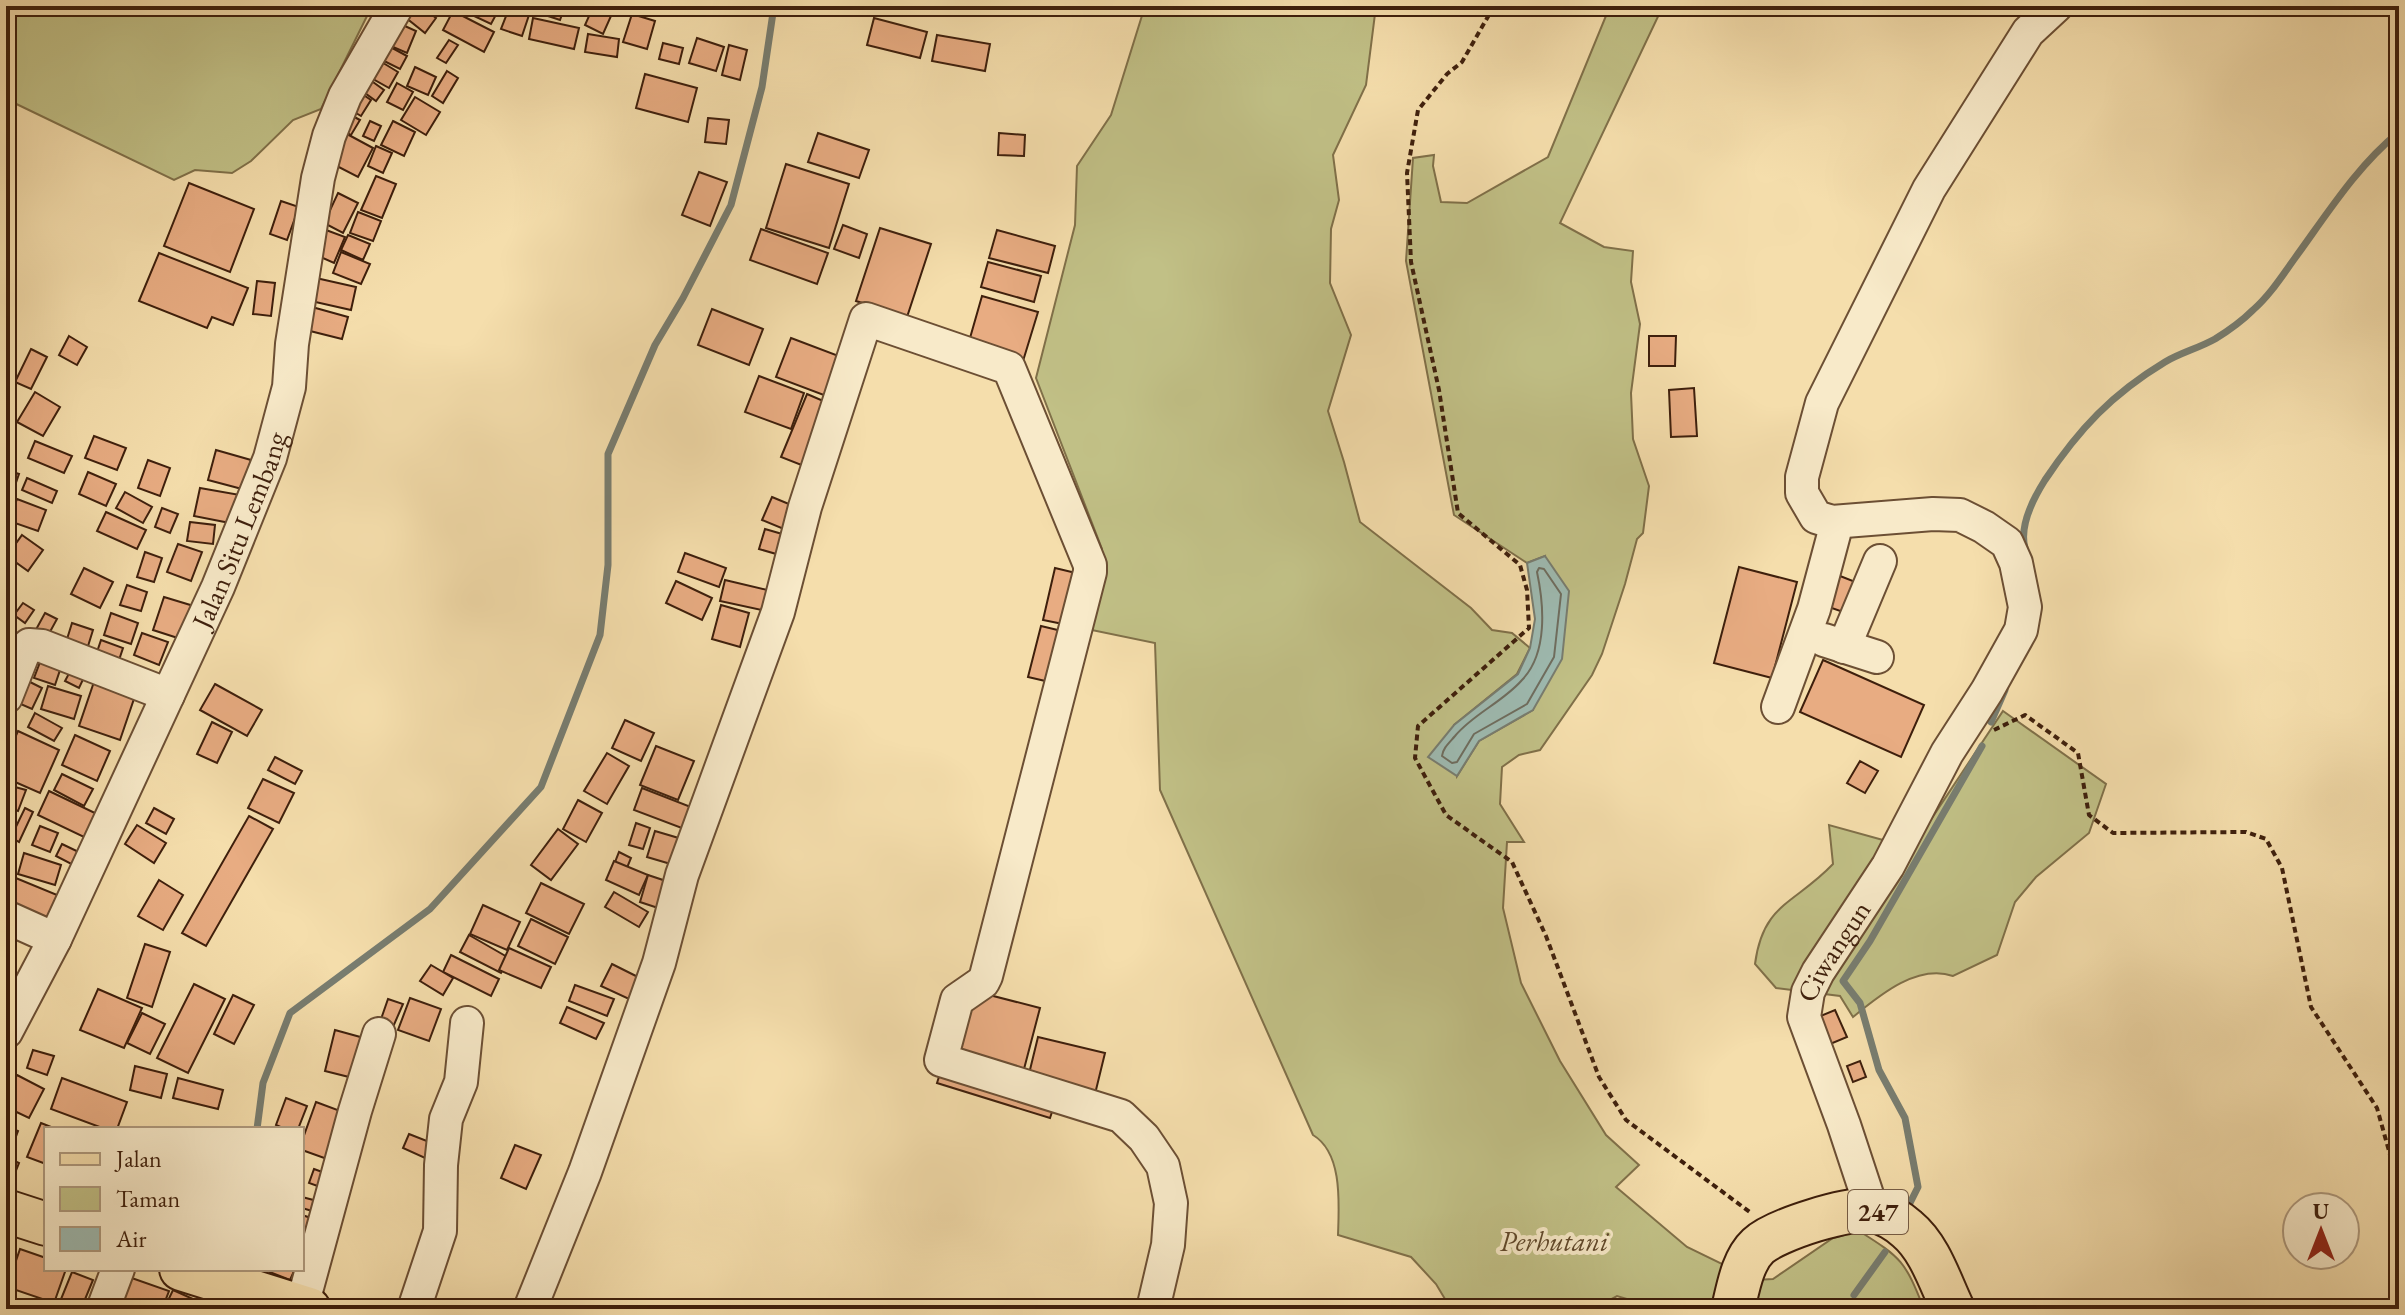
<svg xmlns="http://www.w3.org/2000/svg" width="2405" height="1315" viewBox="0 0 2405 1315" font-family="'EB Garamond',serif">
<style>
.green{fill:#c1c086;stroke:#807049;stroke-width:2}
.water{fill:#9ebbb2;stroke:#787d70;stroke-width:2}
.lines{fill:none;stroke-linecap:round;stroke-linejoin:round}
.shore{stroke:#6e6d5f;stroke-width:2}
.stream{stroke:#787d70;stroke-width:7}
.building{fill:#e8ac82;stroke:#3e1f0c;stroke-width:2}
.minor-casing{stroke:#6c4f34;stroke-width:36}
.major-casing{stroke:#3e1f0c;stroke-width:46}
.path{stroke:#3e1f0c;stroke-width:4;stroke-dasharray:6 4;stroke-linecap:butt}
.minor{stroke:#f8eac9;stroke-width:32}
.major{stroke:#f5deac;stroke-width:42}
.labels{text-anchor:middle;stroke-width:8;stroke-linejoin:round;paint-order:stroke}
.shield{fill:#f8eac9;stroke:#765c45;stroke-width:2}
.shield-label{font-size:26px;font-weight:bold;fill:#3e1f0c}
.street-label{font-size:28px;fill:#3e1f0c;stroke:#f8eac9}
.park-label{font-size:28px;font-style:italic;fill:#5f472a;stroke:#f8eac9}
</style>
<rect width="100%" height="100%" fill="#f5deac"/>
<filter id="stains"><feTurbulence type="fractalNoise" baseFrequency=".0025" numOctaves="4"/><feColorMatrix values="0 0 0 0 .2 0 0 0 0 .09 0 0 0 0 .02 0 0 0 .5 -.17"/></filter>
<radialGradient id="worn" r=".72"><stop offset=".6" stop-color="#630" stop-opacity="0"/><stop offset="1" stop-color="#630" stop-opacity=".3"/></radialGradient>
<!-- green -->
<g class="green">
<path d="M6 6H372L321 109 293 120 251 161 232 173 195 170 174 180 6 99Z"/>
<path d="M1145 6H1376L1366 85 1333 155 1339 200 1331 229 1330 283 1351 335 1328 411 1344 462 1360 522 1471 608 1492 630 1512 633 1530 648 1517 674 1454 725 1457 776 1479 741 1533 710 1545 556 1527 563 1454 515 1406 261 1413 158 1434 155 1433 166 1441 202 1467 203 1548 157 1610 6H1663L1560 223 1604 247 1633 251 1631 282 1640 324 1631 393 1633 439 1649 486 1643 533 1637 539 1625 584 1602 654 1592 675 1540 750 1519 755 1502 767 1500 804 1524 842H1507L1503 908 1521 983 1560 1061 1606 1135 1639 1165 1616 1187 1687 1247 1755 1280 1773 1279 1833 1238 1859 1231C1902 1258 1905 1261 1924 1309H1639L1634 1301 1617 1296 1593 1309H1451L1436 1284 1411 1257 1338 1235C1339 1204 1343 1153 1313 1135L1160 790 1155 643 1082 628 1102 549 1036 378 1075 225 1077 166 1111 115Z"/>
<path d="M2003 711 2106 784 2089 833 2036 877 2015 902 1997 955 1953 976C1917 964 1880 995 1853 1017L1840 996 1776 988 1755 964C1763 903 1795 904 1833 864L1829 825 1912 848Z"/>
</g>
<!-- water -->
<path class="water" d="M1545 556 1569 591 1562 659 1533 710 1479 741 1457 776 1428 757 1454 725 1518 674 1530 648 1535 619 1527 563Z"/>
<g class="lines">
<!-- shore -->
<path class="shore" d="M1539 568 1544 569 1561 594 1554 657 1527 704 1474 734 1457 762 1452 763 1442 756C1443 748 1449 743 1455 736 1473 714 1503 702 1522 680 1548 653 1544 605 1537 572Z"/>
<!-- stream -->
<g class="stream">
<path d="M2025 548C2019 526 2033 499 2045 480 2079 429 2112 394 2165 362 2180 353 2199 348 2215 339 2228 331 2242 321 2253 310 2270 295 2282 276 2295 258 2327 214 2357 166 2399 132"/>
<path d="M1991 722 2005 690"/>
<path d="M257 1129 263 1083 290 1013 430 909 541 787 600 635 608 565V454L655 345 683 298 731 205 762 87 774 6"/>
<path d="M1910 1203 1918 1187 1905 1118 1879 1070 1860 1003 1843 981 1870 941 1982 746"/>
<path d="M1854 1295 1885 1252"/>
</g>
</g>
<!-- building -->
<g class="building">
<path d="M413 6H421L436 18 425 33 405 17Z"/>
<path d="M493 6 499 9 491 24 455 7Z"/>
<path d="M510 6H532L522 36 501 29Z"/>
<path d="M538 6H565L560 20 536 12Z"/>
<path d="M631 6H651L648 14Z"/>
<path d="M593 7 611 16 603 34 585 25Z"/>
<path d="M453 11 494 32 484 52 443 30Z"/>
<path d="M632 14 655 21 647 49 623 42Z"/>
<path d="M533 18 579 28 574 49 529 39Z"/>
<path d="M874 18 927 32 920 58 867 45Z"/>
<path d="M396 22 416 31 407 53 386 44Z"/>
<path d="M588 34 619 39 617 57 585 52Z"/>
<path d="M937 35 990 44 985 71 932 61Z"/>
<path d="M697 38 724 47 716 71 689 63Z"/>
<path d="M449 40 458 45 446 63 437 58Z"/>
<path d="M663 43 683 48 679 64 659 59Z"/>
<path d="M385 44 407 56 400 69 378 58Z"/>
<path d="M729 45 747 50 740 80 722 75Z"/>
<path d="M375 58 398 72 389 88 366 75Z"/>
<path d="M415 67 436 77 428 95 407 86Z"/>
<path d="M447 71 458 78 443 103 432 96Z"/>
<path d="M645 74 697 88 688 122 636 108Z"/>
<path d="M366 77 384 90 376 101 358 88Z"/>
<path d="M397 83 413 92 403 110 387 102Z"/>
<path d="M356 90 371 100 361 116 346 107Z"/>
<path d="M415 97 440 112 426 135 401 120Z"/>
<path d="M345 112 360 120 351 135 337 127Z"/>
<path d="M708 118 729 120 726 144 705 142Z"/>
<path d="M370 121 381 126 374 141 363 136Z"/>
<path d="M393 121 415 132 404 156 381 145Z"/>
<path d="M818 133 869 150 859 178 808 162Z"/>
<path d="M999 133 1025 135 1024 156 998 155Z"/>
<path d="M347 134 373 148 358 177 331 163Z"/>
<path d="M376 146 392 153 383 173 368 166Z"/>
<path d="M786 164 849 184 829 248 766 228Z"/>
<path d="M699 172 727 182 710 226 682 215Z"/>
<path d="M376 176 396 184 382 218 361 210Z"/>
<path d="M189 183 254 209 230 272 164 246Z"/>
<path d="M338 193 358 203 343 233 324 223Z"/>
<path d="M281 201 299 207 287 240 270 234Z"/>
<path d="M358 212 381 221 373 241 350 233Z"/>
<path d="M843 225 867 234 859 258 834 249Z"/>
<path d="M880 228 931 244 907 317 856 301Z"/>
<path d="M761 229 828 253 817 284 750 260Z"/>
<path d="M326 230 345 237 334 263 316 255Z"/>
<path d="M997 230 1055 246 1048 273 989 258Z"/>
<path d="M348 235 370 244 363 260 341 250Z"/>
<path d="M341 252 370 264 361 284 333 273Z"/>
<path d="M159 253 248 288 233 325 212 317 207 328 139 301Z"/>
<path d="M988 262 1041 276 1034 302 981 287Z"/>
<path d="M316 278 356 287 351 310 311 301Z"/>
<path d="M257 281 275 283 271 316 253 314Z"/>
<path d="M982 296 1038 312 1023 361 968 345Z"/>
<path d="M312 307 348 317 342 339 306 330Z"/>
<path d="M712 309 763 329 749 365 698 345Z"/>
<path d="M69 336 87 347 77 365 59 355Z"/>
<path d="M1649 336H1676L1675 366H1649Z"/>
<path d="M791 338 844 358 829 397 776 377Z"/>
<path d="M31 349 47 357 31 389 15 382Z"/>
<path d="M759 376 804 393 791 429 745 412Z"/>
<path d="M1694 388 1697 436 1671 437 1669 390Z"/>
<path d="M35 392 60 407 43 436 17 422Z"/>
<path d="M807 394 835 406 809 468 781 457Z"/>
<path d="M94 436 126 448 117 470 85 458Z"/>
<path d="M35 441 72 456 64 473 28 458Z"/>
<path d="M216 450 251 460 242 489 208 480Z"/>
<path d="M148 460 170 468 160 496 138 488Z"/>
<path d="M6 470 19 474 9 503 6 502Z"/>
<path d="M88 472 116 484 106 506 79 494Z"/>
<path d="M27 478 57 491 52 503 22 490Z"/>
<path d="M200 488 240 495 235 524 194 516Z"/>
<path d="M125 492 152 507 143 523 116 508Z"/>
<path d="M772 497 801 509 791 532 762 520Z"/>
<path d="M17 499 46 510 38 531 9 521Z"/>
<path d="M6 505 13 508 6 525Z"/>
<path d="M162 508 178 514 170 533 155 527Z"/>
<path d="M106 512 146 530 137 549 97 531Z"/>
<path d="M190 522 215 525 213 544 187 541Z"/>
<path d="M765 529 796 538 790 558 759 549Z"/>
<path d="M22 535 43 550 28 571 7 556Z"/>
<path d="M178 544 202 552 191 581 167 572Z"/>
<path d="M145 552 162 558 154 582 137 577Z"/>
<path d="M685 553 726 568 719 587 678 572Z"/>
<path d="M1739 567 1797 582 1772 678 1714 663Z"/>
<path d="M84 568 113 582 100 608 71 594Z"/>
<path d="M1055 568 1080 574 1068 625 1043 620Z"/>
<path d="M1835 574 1858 583 1846 613 1823 605Z"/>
<path d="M725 580 780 593 775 613 720 601Z"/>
<path d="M676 581 712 598 702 620 666 603Z"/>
<path d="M127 585 147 592 141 611 120 605Z"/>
<path d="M164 597 197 607 187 641 153 630Z"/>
<path d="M23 603 34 610 25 623 14 615Z"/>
<path d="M721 605 749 613 740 647 712 639Z"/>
<path d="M45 613 57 619 45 641 33 635Z"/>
<path d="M111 613 138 623 131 644 104 635Z"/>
<path d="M72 623 93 630 84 659 63 652Z"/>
<path d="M1041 626 1066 632 1054 683 1028 677Z"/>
<path d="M142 633 168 642 159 665 134 655Z"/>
<path d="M6 634 21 642 6 657Z"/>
<path d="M101 640 123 648 117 666 95 658Z"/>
<path d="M42 657 62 664 55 685 34 678Z"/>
<path d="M1823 660 1924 705 1901 757 1800 712Z"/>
<path d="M75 662 88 669 79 688 65 681Z"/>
<path d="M97 673 138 687 120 740 79 726Z"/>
<path d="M26 680 42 688 32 709 16 702Z"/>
<path d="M215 684 262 710 247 736 200 710Z"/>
<path d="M48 686 81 696 74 719 41 709Z"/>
<path d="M35 713 62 728 54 741 28 727Z"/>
<path d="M625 720 654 733 641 761 612 748Z"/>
<path d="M212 722 232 732 217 763 197 754Z"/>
<path d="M18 731 59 750 40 793 6 778V758Z"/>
<path d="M75 735 110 751 97 781 62 765Z"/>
<path d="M656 746 694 761 678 800 640 785Z"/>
<path d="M607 753 629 766 607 804 584 791Z"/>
<path d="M275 757 302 771 295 784 268 770Z"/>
<path d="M1860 761 1878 771 1865 793 1847 783Z"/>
<path d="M62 774 93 789 84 806 54 790Z"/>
<path d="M263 779 294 793 279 823 248 808Z"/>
<path d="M15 787 26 790 18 811 7 807Z"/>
<path d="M642 788 696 809 687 830 634 810Z"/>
<path d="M49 791 97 814 86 838 38 815Z"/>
<path d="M578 800 602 813 586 842 563 829Z"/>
<path d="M25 808 33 812 19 842 11 837Z"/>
<path d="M154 808 174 819 166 834 146 823Z"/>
<path d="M249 816 273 829 206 946 182 933Z"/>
<path d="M636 823 650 828 643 849 629 845Z"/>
<path d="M137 825 166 843 154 863 125 844Z"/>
<path d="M40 826 58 833 50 852 32 845Z"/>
<path d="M558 829 578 844 551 880 531 865Z"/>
<path d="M655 831 682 839 674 865 647 857Z"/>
<path d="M62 844 85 855 79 868 56 856Z"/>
<path d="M619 852 631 858 622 880 610 875Z"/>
<path d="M24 853 61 865 55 885 18 874Z"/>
<path d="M614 861 648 875 639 895 606 880Z"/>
<path d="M6 874 62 897 52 922 6 904Z"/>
<path d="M648 875 666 881 658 908 640 902Z"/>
<path d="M159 880 183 895 163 930 138 916Z"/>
<path d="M541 883 584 904 569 934 526 913Z"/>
<path d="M614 892 648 912 639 927 605 907Z"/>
<path d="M483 905 520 922 507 950 470 934Z"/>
<path d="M531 919 568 937 555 964 518 946Z"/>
<path d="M469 935 509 958 501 973 460 952Z"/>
<path d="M145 944 170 952 152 1007 127 998Z"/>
<path d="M509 948 551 967 541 988 499 970Z"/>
<path d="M451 955 499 979 491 996 443 972Z"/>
<path d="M612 964 640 978 629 999 601 986Z"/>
<path d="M431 965 453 978 443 995 420 981Z"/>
<path d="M194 984 225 999 188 1073 157 1058Z"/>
<path d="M575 985 614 999 607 1016 569 1001Z"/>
<path d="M98 989 142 1008 124 1048 80 1030Z"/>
<path d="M970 990 1040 1008 1024 1069 954 1051Z"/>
<path d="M233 995 254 1005 234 1044 214 1034Z"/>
<path d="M410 998 441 1009 429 1041 398 1030Z"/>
<path d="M388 999 403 1004 393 1027 380 1022Z"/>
<path d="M567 1007 604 1023 596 1039 560 1023Z"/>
<path d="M1835 1010 1847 1037 1823 1047 1811 1020Z"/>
<path d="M142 1013 165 1024 150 1054 127 1043Z"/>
<path d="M335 1030 364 1038 353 1078 325 1071Z"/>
<path d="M1038 1037 1105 1053 1095 1094 1028 1078Z"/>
<path d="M33 1050 54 1056 47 1075 27 1068Z"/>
<path d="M1860 1061 1866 1077 1853 1082 1847 1066Z"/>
<path d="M943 1064 1056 1100 1050 1118 937 1083Z"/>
<path d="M135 1066 167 1074 161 1098 130 1090Z"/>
<path d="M17 1075 44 1089 29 1118 6 1107V1097Z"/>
<path d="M62 1078 127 1102 117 1129H105L51 1109Z"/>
<path d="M178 1078 223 1090 218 1109 173 1098Z"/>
<path d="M286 1098 307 1106 298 1129H285L276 1125Z"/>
<path d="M316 1102 343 1112 327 1159 302 1150V1141Z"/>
<path d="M41 1123 56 1129H46V1164L27 1157Z"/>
<path d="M6 1126 18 1131 12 1147 6 1144Z"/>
<path d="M409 1134 432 1143 425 1158 403 1148Z"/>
<path d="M515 1145 541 1155 526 1189 501 1178Z"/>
<path d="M6 1157 19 1163 9 1188 6 1187Z"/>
<path d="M314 1169 328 1174 323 1188 309 1183Z"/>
<path d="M302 1197 325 1203 322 1214 302 1208Z"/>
<path d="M302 1215 311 1218 302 1244Z"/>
<path d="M20 1249 46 1258V1269H66L54 1303 7 1287Z"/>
<path d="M262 1269H295L290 1280Z"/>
<path d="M72 1272 93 1280 81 1309H57Z"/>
<path d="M126 1276 169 1291 162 1309H123L115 1306Z"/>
<path d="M173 1290 193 1299 189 1309H164Z"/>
</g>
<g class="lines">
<!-- minor casing -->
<g class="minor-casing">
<g id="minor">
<path d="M1824 640 1877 657"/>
<path d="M1844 647 1880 561"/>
<path d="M6 697 25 649 29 645 42 646 168 695"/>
<path d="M1778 707 1814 609 1834 534 1832 522"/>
<path d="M6 917 55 939"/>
<path id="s1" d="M6 1032 55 939 218 587 270 458 289 387 292 344 306 255 318 178 329 136 345 96 397 6"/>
<path id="s2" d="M1872 1210 1844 1125 1804 1017 1808 992 1818 972 1888 866 1947 753 1987 691 2021 630 2025 607 2016 563 2007 543 1984 527 1960 515 1933 514 1832 522 1816 517 1802 493V477L1822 403 1929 189 2028 32 2056 6"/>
<path d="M302 1306 355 1111 379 1034"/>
<path d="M103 1309 118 1269"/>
<path d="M414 1309 440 1231 441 1165 446 1119 461 1082 467 1023"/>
<path d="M530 1309 585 1172 659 963 682 875 778 612 805 507 866 319 1009 368 1090 565V572L986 976 983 982 957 1000 941 1060 1121 1116 1144 1138 1163 1166 1171 1203 1168 1245 1153 1309"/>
</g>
</g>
<!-- major casing -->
<g class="major-casing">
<g id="major">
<path d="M6 1211 46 1224"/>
<path d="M181 1269 309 1309"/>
<path d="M1733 1309C1738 1289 1742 1261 1758 1246 1775 1230 1853 1205 1875 1211 1886 1214 1898 1221 1907 1229 1930 1248 1940 1282 1953 1309"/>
</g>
</g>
<!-- path -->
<g class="path">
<path d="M1494 6 1462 62 1447 74 1418 110 1407 173 1411 262 1439 390 1458 513 1520 565 1527 590 1529 628 1418 726 1415 758 1446 815 1512 862 1546 936 1599 1077 1626 1120 1751 1213"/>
<path d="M1994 730 2025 715 2078 753 2089 815 2113 833 2246 832 2266 839 2282 868 2311 1007 2377 1108 2399 1187"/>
</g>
<!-- minor -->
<use href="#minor" class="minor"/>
<!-- major -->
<use href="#major" class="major"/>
</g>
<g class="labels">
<!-- shield labels -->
<rect class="shield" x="1848" y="1190" width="60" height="44" rx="6"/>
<g class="shield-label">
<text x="1878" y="1221">247</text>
</g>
<!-- street labels -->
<g class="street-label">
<text dy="10" stroke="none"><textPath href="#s1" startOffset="554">Jalan Situ Lembang</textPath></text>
<text dy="10" stroke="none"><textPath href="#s2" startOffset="278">Ciwangun</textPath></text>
</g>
<!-- park labels -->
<g class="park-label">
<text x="1554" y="1251">Perhutani</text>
</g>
</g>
<!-- margin -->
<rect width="2405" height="1315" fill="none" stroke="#f5deac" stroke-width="32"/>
<rect x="8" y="8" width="2389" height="1299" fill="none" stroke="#3e1f0c" stroke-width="4"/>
<rect x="16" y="16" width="2373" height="1283" fill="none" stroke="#3e1f0c" stroke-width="2"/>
<!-- legend -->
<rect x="44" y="1127" width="260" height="144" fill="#f8eac9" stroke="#ae997d" stroke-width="2"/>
<rect x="60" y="1153" width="40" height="12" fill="#f5deac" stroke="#ae997d" stroke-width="2"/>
<text x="116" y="1167" font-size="24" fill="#3e1f0c">Jalan</text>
<rect x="60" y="1187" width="40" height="24" fill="#c1c086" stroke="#ae997d" stroke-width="2"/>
<text x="116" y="1207" font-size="24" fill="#3e1f0c">Taman</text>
<rect x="60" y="1227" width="40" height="24" fill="#9ebbb2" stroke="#ae997d" stroke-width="2"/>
<text x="116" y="1247" font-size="24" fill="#3e1f0c">Air</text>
<!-- north arrow -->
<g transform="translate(2321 1231)"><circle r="38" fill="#f8eac9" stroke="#ae997d" stroke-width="2"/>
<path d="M0-6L14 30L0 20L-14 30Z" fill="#8f2418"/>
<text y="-12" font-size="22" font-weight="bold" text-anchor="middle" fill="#3e1f0c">U</text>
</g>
<rect width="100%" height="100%" filter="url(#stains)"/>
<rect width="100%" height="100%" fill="url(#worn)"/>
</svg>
